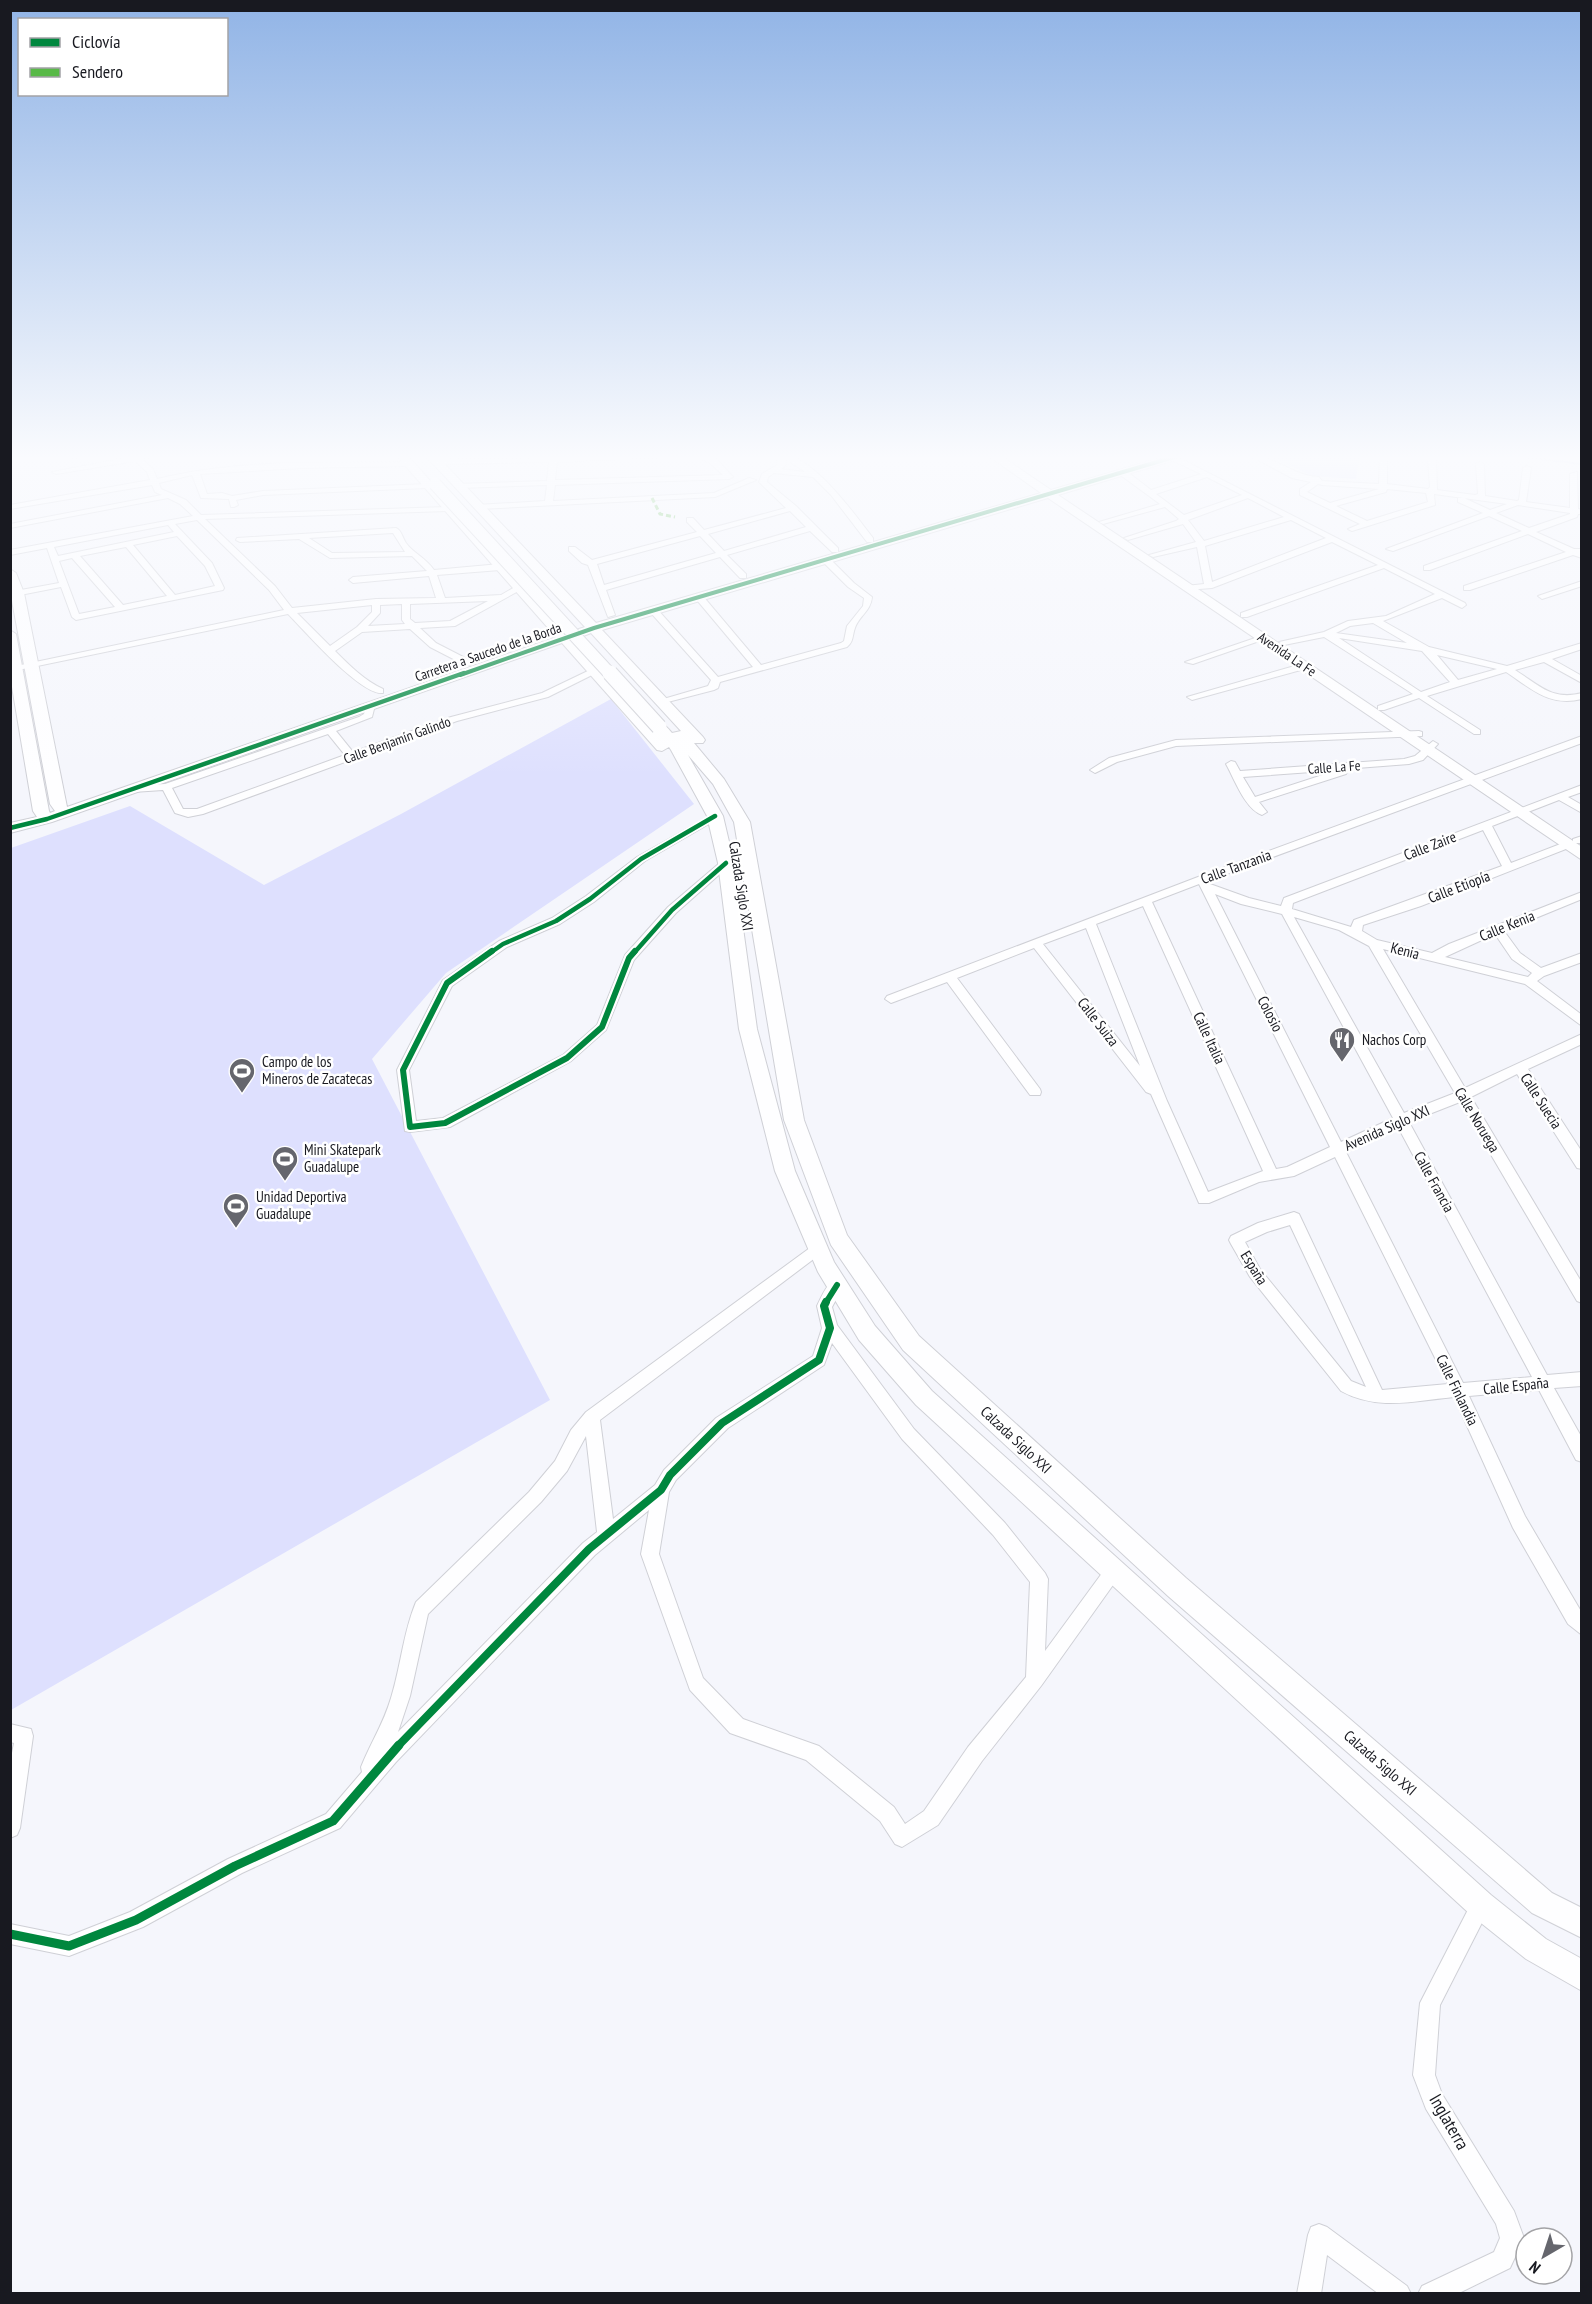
<svg xmlns="http://www.w3.org/2000/svg" width="1592" height="2304" viewBox="0 0 1592 2304" font-family="'PT Sans Narrow',sans-serif">
<style>
.green{fill:#dee0fe}
.lines{fill:none;stroke-linecap:round;stroke-linejoin:round}
.stream{stroke:#b0b3e4;stroke-width:2}
.street-casing{stroke:#cfd0d6;stroke-width:2}
.secondary-casing{stroke:#cfd0d6;stroke-width:2}
.street{fill:#fefeff;fill-rule:evenodd}
.secondary{fill:#fefeff;fill-rule:evenodd}
.secondary-bridge-far1-casing{stroke:#cfd0d6;stroke-width:14;stroke-linecap:butt}
.secondary-bridge-casing{stroke:#cfd0d6;stroke-width:17;stroke-linecap:butt}
.secondary-bridge-far1{stroke:#fefeff;stroke-width:12}
.secondary-bridge{stroke:#fefeff;stroke-width:15}
.quiet{stroke:#58b947;stroke-width:3;stroke-dasharray:5 3;stroke-linecap:butt}
.cycleway-far4-casing{stroke:#fff;stroke-width:6}
.cycleway-far3-casing{stroke:#fff;stroke-width:8}
.cycleway-far2-casing{stroke:#fff;stroke-width:10}
.cycleway-far1-casing{stroke:#fff;stroke-width:11}
.cycleway-casing{stroke:#fff;stroke-width:13}
.cycleway-far4{stroke:#00873e;stroke-width:4}
.cycleway-far3{stroke:#00873e;stroke-width:4.5}
.cycleway-far2{stroke:#00873e;stroke-width:6}
.cycleway-far1{stroke:#00873e;stroke-width:8}
.cycleway{stroke:#00873e;stroke-width:9}
.labels{text-anchor:middle;stroke-width:5;stroke-linejoin:round;paint-order:stroke}
.far-street-label{font-size:14px;fill:#181920;stroke:#fff}
.street-label{font-size:15px;fill:#181920;stroke:#fff}
.poi-label{font-size:15px;fill:#181920;stroke:#fff;text-anchor:start}
.near-street-label{font-size:18px;fill:#181920;stroke:#fff}
</style>
<rect width="100%" height="100%" fill="#f5f6fc"/>
<!-- green -->
<g class="green">
<path d="M1264 454H1360L1356 479 1313 476Z"/>
<path d="M611 699 694 804 446 973 372 1059 550 1400 11 1710V848L130 806 264 885 401 814Z"/>
</g>
<g class="lines">
<!-- stream -->
<path class="stream" d="M1498 454 1582 464"/>
<!-- street casing -->
<g class="street-casing">
<g id="street">
<path d="M74 454H87L74 458 70 456Z"/>
<path d="M128 454 138 456 165 454 142 459 153 469 157 479C238 459 324 463 407 462L411 464 407 466 301 468 200 474 207 494 222 493 232 496 263 491 427 484 431 486 427 488 263 495 236 500 238 505 234 507H231L229 499 201 498 192 475 159 483 161 489 186 500 201 515 447 507 451 509 447 511 205 519 275 586 292 608 376 599 436 598 429 576 353 583 349 580 353 577 427 571 412 556 330 558 299 539 240 542 236 540 237 538 396 528C402 531 402 537 406 543 413 553 426 558 434 570L500 564 504 567 500 570 437 575 445 598 501 595 515 587 522 589 455 626 420 628 436 643 471 661V665H465L430 647 410 629 362 632 335 651C350 666 364 680 383 689V693C361 696 305 631 288 614L18 670V666L21 665 284 610 269 590 197 520 175 524 212 563 224 588 223 590 76 620 72 617 61 587 10 597V592L59 583 47 548 10 555V550L193 516 180 504 168 498 10 528V524L162 495 155 492 152 485 10 509V505L150 480 147 472 135 461 56 474 52 472 131 457ZM168 525 174 532 58 556 54 547ZM393 533 405 552 332 553 309 538ZM177 536 205 566 215 586 175 595 133 545ZM126 547 167 596 123 605 80 556ZM72 558 115 607 79 614 59 561ZM488 601 450 621 415 623 410 619V604ZM402 604V620L405 624 368 626 380 613V605ZM372 605V612L357 627 330 646 297 613Z"/>
<path d="M548 454H556V458L700 454 716 459 733 477 729 479 555 485 553 501 714 493 749 478 756 480 715 497 479 509H476V505L545 501 547 485 459 488 455 486 456 484 547 481 549 462 437 464 433 462 437 460 549 458ZM690 454 710 463 723 475 555 480 557 462 686 456Z"/>
<path d="M779 454C812 453 854 514 873 538V542H867L831 495 813 477 774 473 768 477 767 482 796 506 838 548V552H832L810 531 727 555 746 574V578H740L720 557 606 590 615 615 608 617 588 565 582 563 569 551V547H575L592 560 697 532 687 522V518H693L704 530 786 508 759 482 762 474 777 465ZM786 459 805 472 781 469 785 466ZM790 511 806 527 724 551 708 534ZM700 536 716 553 604 585 597 564Z"/>
<path d="M1247 454C1271 453 1292 476 1319 477L1322 481 1379 484 1380 455 1387 454V484L1428 489 1430 487 1428 459 1432 457 1436 459 1437 490 1475 495 1478 494 1476 464 1480 462 1484 464 1485 496 1517 501 1519 500 1523 468 1527 466 1531 468 1526 502 1570 508V474L1577 472 1578 509 1582 510V514H1578L1577 517 1536 532 1574 549H1580L1582 558 1573 555 1470 590H1464V586L1566 552 1528 534 1430 570H1424V566L1522 531 1489 516 1393 551 1386 549 1483 513 1458 502V498H1464L1490 510 1507 504 1434 494 1435 505 1352 531 1348 529 1360 524 1300 495V489L1311 482 1292 478ZM1318 484 1322 485 1379 489 1330 503 1307 492ZM1387 489 1426 493 1428 502 1367 521 1336 506 1386 492ZM1518 505 1570 513V514L1529 528 1496 513Z"/>
<path d="M1173 455 1465 603 1466 605 1462 608 1442 598 1383 621 1429 647 1507 666 1582 643V649L1552 659 1582 676V683L1544 662 1515 670C1539 685 1552 701 1582 693V699C1549 707 1532 689 1506 672L1427 696 1480 730V734H1474L1419 698 1384 710H1378V706L1413 694 1324 637 1284 645 1279 642 1324 632 1348 621 1386 616 1435 594 1384 568 1247 617H1241V613L1378 565 1332 542 1212 588 1186 590V586L1204 584 1197 547 1153 557 1149 555 1196 542 1183 524 1128 540 1124 538 1176 521 1179 519 1165 507 1103 524 1099 522 1160 504 1119 474V470H1125L1151 490 1201 474 1170 459V455ZM1207 477 1242 495 1184 515 1156 494ZM1248 498 1284 517 1204 541 1188 520ZM1291 520 1326 538 1212 582 1205 546ZM1373 623 1407 643 1336 633 1350 626ZM1339 638 1422 651 1450 682 1421 692ZM1437 655 1497 669 1458 680Z"/>
<path d="M823 558H829L854 583 872 597C871 611 859 616 855 628 852 636 854 641 847 647L720 682 718 688 714 690 660 704V700L708 686 711 680 651 613V609H657L718 677 753 667 696 599V595H702L761 665 841 643 844 641 847 626 863 606 864 598 848 587 823 562Z"/>
<path d="M1582 581V586L1542 599 1538 596Z"/>
<path d="M1261 636 1268 638 1193 664 1185 662Z"/>
<path d="M1305 663 1310 666 1308 668 1192 700 1187 697Z"/>
<path d="M592 669 600 671 548 697 457 721 203 814 188 817 175 813 163 790 133 792 128 789 133 786 165 784 359 717 364 714 367 703 375 705 372 717 336 731 353 752 451 717 542 693ZM328 734 345 755 197 809H183L172 788Z"/>
<path d="M1419 731 1422 732V736L1176 746 1117 762 1095 773 1090 770 1109 758 1176 740Z"/>
<path d="M1582 736V743L1208 881 1210 884 1249 898 1281 906 1284 898 1582 785V792L1568 797 1582 805V813L1559 800 1492 826 1511 863 1563 843H1571V847L1421 906 1363 925 1362 931 1377 940 1432 953 1449 944 1582 892V899L1504 931 1520 953 1541 968 1582 953V962L1544 976 1537 981 1582 1015V1026L1525 984 1383 949 1465 1088 1582 1034V1044L1528 1069 1582 1152V1169L1577 1168 1517 1074 1471 1097 1582 1283V1303L1577 1301 1460 1102 1409 1122 1547 1375 1582 1372V1386L1554 1388 1582 1438V1462L1576 1460 1539 1390 1469 1396 1525 1516 1582 1613V1635L1568 1624 1513 1528 1454 1397C1414 1401 1377 1411 1341 1391L1250 1277 1231 1244 1229 1240 1231 1236 1258 1223 1294 1212 1299 1214 1382 1390 1448 1384 1335 1157 1294 1176 1259 1182 1209 1203H1199L1151 1094 1146 1092 1034 948 957 978 1040 1089 1041 1092 1040 1095H1030L947 982 891 1003 885 999 887 996 1198 877ZM1483 830 1502 866 1354 920 1351 927 1292 909 1293 903ZM1199 884 1330 1147 1287 1167 1276 1169 1152 902ZM1215 894 1241 904 1282 914 1393 1118 1341 1142ZM1143 906 1263 1171 1208 1192 1167 1101 1096 924ZM1294 917 1339 930 1369 946 1455 1093 1404 1113ZM1086 928 1140 1066 1043 944ZM1495 934 1512 959 1532 973 1528 977 1445 957ZM1398 1127 1532 1377 1463 1383 1346 1152ZM1290 1225 1366 1387 1351 1381 1260 1269 1245 1242 1267 1232Z"/>
<path d="M1433 741 1438 744 1423 760 1409 764 1344 769 1347 772 1346 774 1259 802 1267 812 1262 815C1245 809 1235 780 1226 764L1231 761 1235 762 1240 771 1404 759 1415 756ZM1338 770 1255 797 1243 777 1339 770Z"/>
<path d="M715 813 719 814V818L645 861 594 902 560 924 507 947 452 986 409 1070 416 1121 443 1118 563 1055 597 1025 625 955 668 907 722 861H730V865L676 913 634 960 606 1030 571 1061 450 1127 410 1132 405 1131 397 1070 443 980 499 941 552 918 586 896 637 857Z"/>
<path d="M1582 836V843H1573V839Z"/>
<path d="M818 1242 823 1244 825 1248 823 1252 600 1420 613 1519 655 1485 664 1470 716 1418 813 1356 822 1328 817 1306C822 1296 829 1276 842 1281L844 1285 832 1307 837 1325 914 1429 1005 1523 1045 1573 1048 1579 1045 1651 1108 1565 1114 1563 1120 1565 1123 1571 1041 1686 982 1761 938 1825 902 1847 895 1844 880 1821 806 1760 730 1733 690 1690 641 1554 649 1510 595 1555 396 1762 340 1828 242 1873 143 1927 69 1956 10 1944V1924L69 1936 130 1912 228 1859 326 1814 362 1772 361 1767C371 1742 383 1725 391 1698 401 1666 403 1633 416 1602L529 1492 555 1461 571 1430 586 1412ZM832 1343 902 1439 993 1535 1030 1582 1026 1677 968 1747 924 1811 905 1824 894 1807 819 1746 743 1719 703 1678 659 1554 669 1492 676 1480 728 1428 824 1365ZM586 1436 597 1532 583 1543 398 1732 410 1696 428 1614 541 1502 567 1471Z"/>
<path d="M10 1724 31 1729 33 1736 20 1828 17 1835 10 1838V1763L14 1743 10 1742Z"/>
<path d="M1481 1895 1488 1898 1491 1905 1440 2005 1435 2075 1442 2094 1514 2211 1524 2238 1510 2268 1457 2294H1418L1422 2286 1494 2252 1500 2238 1496 2224 1426 2109 1413 2075 1420 2003 1474 1898Z"/>
<path d="M1319 2224 1327 2227 1407 2286 1411 2294H1379L1327 2255 1321 2294H1297L1308 2235 1311 2227Z"/>
</g>
</g>
<!-- secondary casing -->
<g class="secondary-casing">
<path id="secondary" d="M395 454H406L567 633 585 627 424 454H435L596 623 1041 493 986 454H998L1051 490 1173 454H1189L1188 456 1058 495 1582 847V860L1048 498 602 630 703 737 705 740 703 743H694L724 779 750 822 804 1120 847 1235 919 1336 1186 1578 1552 1893 1582 1908V1938L1532 1913 1168 1596 903 1350 831 1245 784 1120 734 822 713 784 688 755 723 816 734 863 757 1029 795 1171 834 1262 875 1326 932 1391 1491 1895 1546 1939 1582 1959V1991L1526 1959 1471 1915 916 1405 859 1340 818 1272 775 1171 739 1029 718 863 707 816 671 750 669 747 662 751 657 750 562 643 52 822 10 833V823L37 817 33 811 10 675V630L16 634 49 811 50 813 55 811 50 804 10 590V569L16 573 24 593 67 807 556 637ZM591 633 681 731 672 733C666 726 663 722 654 724L652 728 573 640Z"/>
</g>
<!-- street -->
<use href="#street" class="street"/>
<!-- secondary -->
<use href="#secondary" class="secondary"/>
<!-- secondary-bridge-far1 casing -->
<g class="secondary-bridge-far1-casing">
<path id="secondary-bridge-far1" d="M435 484 611 675"/>
</g>
<!-- secondary-bridge casing -->
<g class="secondary-bridge-casing">
<path id="secondary-bridge" d="M610 673 659 727"/>
</g>
<!-- secondary-bridge-far1 -->
<use href="#secondary-bridge-far1" class="secondary-bridge-far1"/>
<!-- secondary-bridge -->
<use href="#secondary-bridge" class="secondary-bridge"/>
<!-- quiet -->
<path class="quiet" d="M652 498 660 514 675 517"/>
<!-- cycleway-far4 casing -->
<g class="cycleway-far4-casing">
<path id="cycleway-far4" d="M460 675 594 628 1184 454"/>
</g>
<!-- cycleway-far3 casing -->
<g class="cycleway-far3-casing">
<g id="cycleway-far3">
<path d="M10 828 47 819 464 673"/>
<path d="M490 953 503 944 556 921 590 899 641 859 715 816"/>
<path d="M634 953 672 910 726 863"/>
</g>
</g>
<!-- cycleway-far2 casing -->
<g class="cycleway-far2-casing">
<g id="cycleway-far2">
<path d="M492 951 447 983 403 1070 410 1127 445 1123 567 1058 602 1027 629 958 635 951"/>
<path d="M825 1304 837 1285"/>
</g>
</g>
<!-- cycleway-far1 casing -->
<g class="cycleway-far1-casing">
<path id="cycleway-far1" d="M398 1746 589 1549 661 1490 670 1475 722 1423 819 1360 830 1328 824 1306 826 1302"/>
</g>
<!-- cycleway casing -->
<g class="cycleway-casing">
<path id="cycleway" d="M10 1934 69 1946 136 1920 235 1866 333 1821 399 1745"/>
</g>
<!-- cycleway-far4 -->
<use href="#cycleway-far4" class="cycleway-far4"/>
<!-- cycleway-far3 -->
<use href="#cycleway-far3" class="cycleway-far3"/>
<!-- cycleway-far2 -->
<use href="#cycleway-far2" class="cycleway-far2"/>
<!-- cycleway-far1 -->
<use href="#cycleway-far1" class="cycleway-far1"/>
<!-- cycleway -->
<use href="#cycleway" class="cycleway"/>
</g>
<!-- sky -->
<linearGradient id="sky" x2="0" y2="1"><stop stop-color="#91b4e6"/><stop offset="0.59" stop-color="#fafbfe"/><stop offset="1" stop-color="#fafbfe" stop-opacity="0"/></linearGradient>
<rect width="1592" height="776" fill="url(#sky)"/>
<!-- icons -->
<defs>
<g id="restaurant-pin" transform="scale(1.35)"><path d="M0 17L-7.5 6A9.5 9.5 0 1 1 7.5 6Z" fill="#65666d" stroke="#fff"/><path d="M-5-6h1v4h1v-4h1v4h1v-4h1v5L-1.5 .5V6h-2V.5L-5-1ZM5-6V6H3V1.5H1.5Q1.5-4 5-6Z" fill="#fff"/></g>
<g id="stadium-pin" transform="scale(1.35)"><path d="M0 17L-7.5 6A9.5 9.5 0 1 1 7.5 6Z" fill="#65666d" stroke="#fff"/><path d="M0-5a6.5 5 0 1 0 0 10a6.5 5 0 1 0 0-10ZM-3.5-1.8h7v3.6h-7Z" fill="#fff"/></g>
</defs>
<g fill-rule="evenodd">
<use href="#restaurant-pin" x="1342" y="1040"/>
<use href="#stadium-pin" x="242" y="1071"/>
<use href="#stadium-pin" x="285" y="1159"/>
<use href="#stadium-pin" x="236" y="1206"/>
</g>
<g class="labels">
<!-- far-street labels -->
<g class="far-street-label">
<text transform="translate(488 652) rotate(-19)" y="5">Carretera a Saucedo de la Borda</text>
<text transform="translate(1287 654) rotate(34)" y="5">Avenida La Fe</text>
<text transform="translate(397 740) rotate(-20)" y="5">Calle Benjamín Galindo</text>
<text transform="translate(1334 767) rotate(-4)" y="5">Calle La Fe</text>
</g>
<!-- street labels -->
<g class="street-label">
<text transform="translate(1430 846) rotate(-21)" y="5">Calle Zaire</text>
<text transform="translate(1236 867) rotate(-20)" y="5">Calle Tanzania</text>
<text transform="translate(741 886) rotate(81)" y="5">Calzada Siglo XXI</text>
<text transform="translate(1459 887) rotate(-21)" y="5">Calle Etiopía</text>
<text transform="translate(1507 926) rotate(-22)" y="5">Calle Kenia</text>
<text transform="translate(1405 951) rotate(14)" y="5">Kenia</text>
<text transform="translate(1270 1014) rotate(63)" y="5">Colosio</text>
<text transform="translate(1098 1022) rotate(52)" y="5">Calle Suiza</text>
<text transform="translate(1209 1038) rotate(65)" y="5">Calle Italia</text>
<text transform="translate(1541 1101) rotate(57)" y="5">Calle Suecia</text>
<text transform="translate(1477 1120) rotate(59)" y="5">Calle Noruega</text>
<text transform="translate(1387 1128) rotate(-24)" y="5">Avenida Siglo XXI</text>
<text transform="translate(1434 1182) rotate(61)" y="5">Calle Francia</text>
<text transform="translate(1254 1268) rotate(58)" y="5">España</text>
<text transform="translate(1516 1386) rotate(-6)" y="5">Calle España</text>
<text transform="translate(1457 1390) rotate(64)" y="5">Calle Finlandia</text>
<text transform="translate(1016 1440) rotate(43)" y="5">Calzada Siglo XXI</text>
<text transform="translate(1380 1763) rotate(41)" y="5">Calzada Siglo XXI</text>
</g>
<!-- poi labels -->
<g class="poi-label">
<text x="1362" y="1045">Nachos Corp</text>
<text x="262" y="1067">Campo de los<tspan x="262" dy="17">Mineros de Zacatecas</tspan></text>
<text x="304" y="1155">Mini Skatepark<tspan x="304" dy="17">Guadalupe</tspan></text>
<text x="256" y="1202">Unidad Deportiva<tspan x="256" dy="17">Guadalupe</tspan></text>
</g>
<!-- near-street labels -->
<g class="near-street-label">
<text transform="translate(1449 2122) rotate(60)" y="6">Inglaterra</text>
</g>
</g>
<!-- border -->
<rect width="1592" height="2304" fill="none" stroke="#181920" stroke-width="24"/>
<!-- legend -->
<rect x="18" y="18" width="210" height="78" fill="#ffffff" stroke="#a3a3a6" stroke-width="1.5"/>
<rect x="30" y="38" width="30" height="9" fill="#00873e" stroke="#a3a3a6" stroke-width="1.5"/>
<text x="72" y="48" font-size="18" fill="#181920">Ciclovía</text>
<rect x="30" y="68" width="30" height="9" fill="#58b947" stroke="#a3a3a6" stroke-width="1.5"/>
<text x="72" y="78" font-size="18" fill="#181920">Sendero</text>
<!-- north arrow -->
<g transform="translate(1544 2256) rotate(219)"><circle r="28" fill="#ffffff" stroke="#a3a3a6" stroke-width="1.5"/>
<path d="M0-4.5L10 22L0 15L-10 22Z" fill="#65666d"/>
<text y="-9" font-size="16" font-weight="bold" text-anchor="middle" fill="#181920">N</text>
</g>
</svg>
